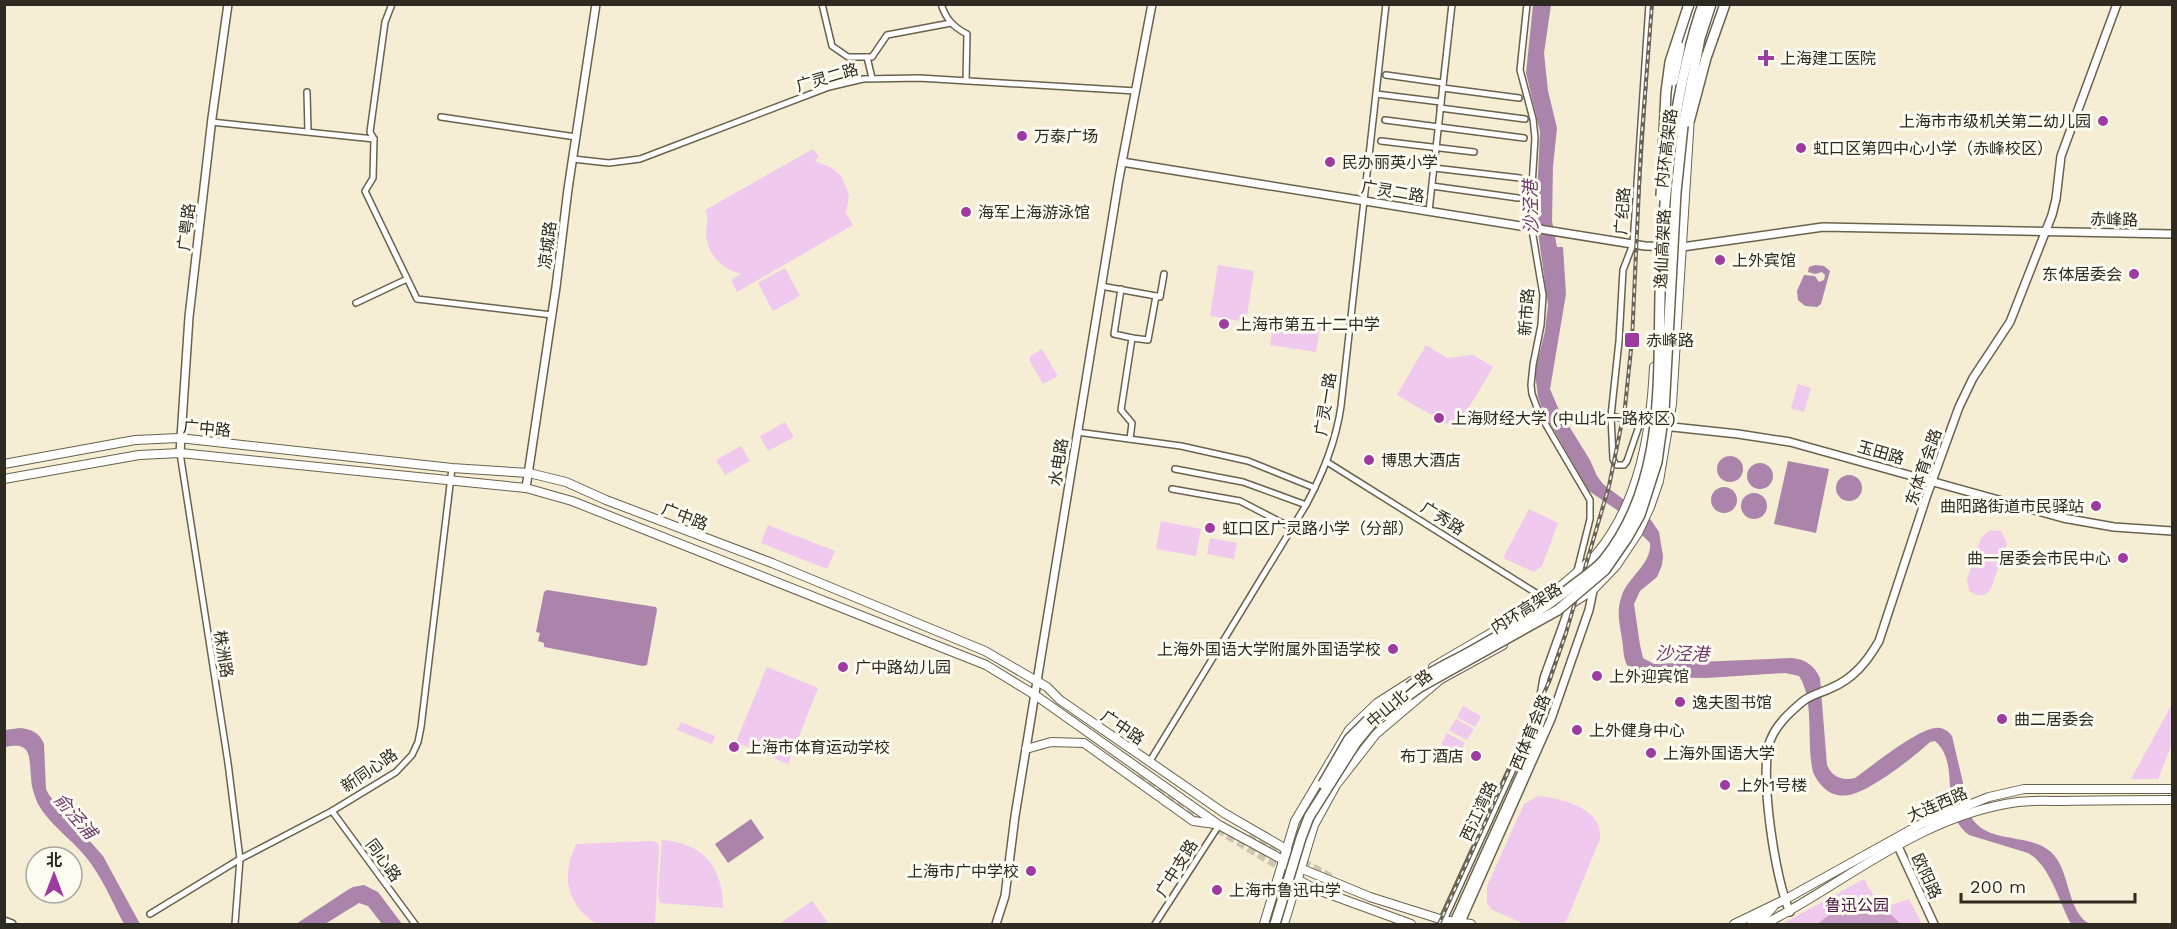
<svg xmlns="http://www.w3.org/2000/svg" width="2177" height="929" viewBox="0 0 2177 929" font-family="'Work Sans','Noto Sans SC',sans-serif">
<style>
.green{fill:#f0c9ef}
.forest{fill:#c8a0c7}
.water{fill:#ab84ab}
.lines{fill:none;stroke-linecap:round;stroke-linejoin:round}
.primary-tunnel{stroke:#cec6b1;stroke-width:8;stroke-dasharray:8 4;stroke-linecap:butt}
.street-casing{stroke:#6a624d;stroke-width:8}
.secondary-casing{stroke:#6a624d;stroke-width:10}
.primary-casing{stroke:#6a624d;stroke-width:10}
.street{stroke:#fff;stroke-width:5}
.secondary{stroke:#fff;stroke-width:7}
.primary{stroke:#fff;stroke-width:8}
.rail-casing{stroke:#6a6457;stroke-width:4}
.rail{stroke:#fefbf1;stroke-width:1.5;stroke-dasharray:4.5;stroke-linecap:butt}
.highway-bridge-casing{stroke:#6a624d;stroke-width:12;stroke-linecap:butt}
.highway-bridge{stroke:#fff;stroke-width:9}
.poi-dot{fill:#9e3ba1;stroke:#fefbf1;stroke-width:2}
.labels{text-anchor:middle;stroke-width:6;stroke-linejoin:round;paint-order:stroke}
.poi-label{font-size:16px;fill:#2e2a21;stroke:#fefbf1;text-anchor:start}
.street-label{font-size:16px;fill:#2e2a21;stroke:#fefbf1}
.park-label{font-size:16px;fill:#431244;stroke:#fefbf1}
.water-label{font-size:18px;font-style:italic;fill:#6f3d70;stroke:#fefbf1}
</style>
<rect width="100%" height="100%" fill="#f6edd5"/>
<!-- green -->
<g class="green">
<path d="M813 149 819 157 815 161 832 168 842 177 849 195 846 213 853 225 737 292 731 280 741 274C721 269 707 254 706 233 706 224 710 219 705 210Z"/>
<path d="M1218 265 1254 271 1246 322 1210 316Z"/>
<path d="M785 268 800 296 773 311 758 283Z"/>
<path d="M1274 318 1320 325 1316 352 1270 345Z"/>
<path d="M1426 345 1447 358 1473 355 1493 367 1456 429 1397 395Z"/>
<path d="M1042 349 1058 376 1043 384 1030 361V356Z"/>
<path d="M1798 384 1811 388 1804 412 1791 408Z"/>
<path d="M785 422 794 437 768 451 760 436Z"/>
<path d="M741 446 750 461 725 475 716 460Z"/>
<path d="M1529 509 1558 523 1542 566 1534 572 1503 558Z"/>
<path d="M1161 521 1201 529 1196 556 1156 549Z"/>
<path d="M768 525 835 551 827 569 761 543Z"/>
<path d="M1990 530 2001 531 2007 543 1991 588C1986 597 1977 597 1969 591L1967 579 1981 538Z"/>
<path d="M1210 538 1237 543 1234 559 1207 554Z"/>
<path d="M767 667 818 688 788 764 736 742Z"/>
<path d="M2172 704V744L2158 779H2131Z"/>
<path d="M1463 706 1481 716 1475 727 1457 717Z"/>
<path d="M1456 719 1474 729 1467 740 1449 730Z"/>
<path d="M681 722 715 736 712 744 677 730Z"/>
<path d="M1447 733 1465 743 1459 754 1441 744Z"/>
<path d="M1538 796C1562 798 1604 809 1600 839L1565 924H1522L1520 922 1492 910 1487 903V886L1524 804Z"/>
<path d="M662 840C703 843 723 867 723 908L660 903 658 893Z"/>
<path d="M651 841 658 843 659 847 655 924C640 925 613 928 599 924 593 923 588 918 584 914 563 892 565 869 576 844Z"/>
<path d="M1864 879 1872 893 1891 905 1909 899 1922 924H1782Z"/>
<path d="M812 901 829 924H779Z"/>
</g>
<!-- forest -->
<path class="forest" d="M1846 900C1870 902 1884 905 1900 924H1818Z"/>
<!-- water -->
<g class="water">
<path d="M1533 5H1551L1544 53 1548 91 1557 128 1553 166 1552 221 1557 247H1563L1566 294 1550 389 1559 410 1590 460 1597 476 1603 484 1651 520 1659 532 1663 556 1662 565 1657 577 1640 591 1634 604 1640 645 1643 658 1654 664 1792 658C1805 659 1815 666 1820 678L1827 765C1832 777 1842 781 1855 778 1872 766 1917 729 1936 728 1943 727 1948 731 1952 736L1971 817C1988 845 2028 832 2051 852 2071 870 2066 912 2090 924H2071C2059 902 2050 865 2028 853L1969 835C1937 811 1962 764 1935 741L1930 742C1914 757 1869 792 1849 795 1839 797 1830 794 1823 787 1819 783 1815 777 1813 772 1806 743 1815 700 1799 676L1785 673 1706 678 1644 677C1627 672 1624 662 1623 646 1621 628 1615 613 1622 595 1628 577 1652 564 1650 543L1617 510 1589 491 1543 411 1538 397 1535 372 1545 331 1548 305 1536 217 1540 132 1526 73Z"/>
<path d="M1815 265 1824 266 1830 271 1821 304 1817 307 1805 306 1798 300 1797 291 1804 275 1815 276 1819 282 1824 280 1825 275 1822 272 1815 274 1808 272 1809 267Z"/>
<circle cx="1730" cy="469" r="13"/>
<path d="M1788 461 1829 469 1816 533 1774 524Z"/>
<circle cx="1760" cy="476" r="13"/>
<circle cx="1849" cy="488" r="13"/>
<circle cx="1724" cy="500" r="13"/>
<circle cx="1754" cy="506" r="13"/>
<path d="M547 590 656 607 657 610 647 665 643 666 544 647V643L538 641 540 633 536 632 544 592Z"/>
<path d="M20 728C31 729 40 733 44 744L46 789 49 795 103 856 140 924H124C112 902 102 876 85 856 70 838 49 824 38 804 34 795 31 786 31 777 29 756 32 741 5 747V730Z"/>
<path d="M751 819 764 838 728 863 715 844Z"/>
<path d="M364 885 378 892 402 924H382L368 906 359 903 325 924H296L346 891 353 887Z"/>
</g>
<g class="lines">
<!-- primary-tunnel -->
<g class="primary-tunnel">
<path d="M1139 774 1227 835 1285 870"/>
<path d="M1250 833 1334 879"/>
</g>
<!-- street casing -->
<g class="street-casing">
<g id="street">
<path d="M392 4 385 22 370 132 374 139 373 178 365 191 417 299 552 315"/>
<path d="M822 4 832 46 848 57H872L887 35 951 23"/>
<path d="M941 4C946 19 953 27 967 34L966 81"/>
<path d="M1527 4 1520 70 1533 119 1535 138 1530 218 1543 295 1541 325 1533 365 1531 385 1532 394 1539 413 1590 500V519L1577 571"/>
<path d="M867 57 872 78"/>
<path d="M1386 75 1443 83"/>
<path d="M1443 88 1519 98"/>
<path d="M307 92 308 132"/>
<path d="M1376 94 1441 102"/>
<path d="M1440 108 1525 119"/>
<path d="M441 117 576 137"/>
<path d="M1385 120 1524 138"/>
<path d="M211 122 374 139"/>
<path d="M1381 141 1474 152"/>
<path d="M573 159 609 163 640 159 829 87 863 79 919 78 1136 91"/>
<path d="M1434 168 1520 178"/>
<path d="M1432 186 1518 198"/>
<path d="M1429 211 1452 4"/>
<path d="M1101 286 1156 296"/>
<path d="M1121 289 1114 334 1132 338"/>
<path d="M356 303 407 279"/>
<path d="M1611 416 1642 423"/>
<path d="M1640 423 1627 461 1624 465H1616L1613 459 1611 416 1619 341 1623 270 1633 244 1649 4"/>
<path d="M1077 432 1181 446 1248 461 1315 488"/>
<path d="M1130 439 1132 423 1121 410 1132 338 1148 340 1156 296 1160 297 1164 274"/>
<path d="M180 453 228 763 240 859 235 924"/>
<path d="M1327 462 1544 598"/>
<path d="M1175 469 1243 482 1306 505"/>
<path d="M1172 489 1240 501 1292 528"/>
<path d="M1150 761 1306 505C1323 473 1336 442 1341 406L1386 4"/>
<path d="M332 811 415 924"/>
<path d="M150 914 240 859 332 811 396 772 412 755 418 742 421 727 452 468"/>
<path d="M1155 924 1219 825"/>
</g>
</g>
<!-- secondary casing -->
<g class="secondary-casing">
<g id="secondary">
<path d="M1122 162 1645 246 1682 247 1823 227 2172 234"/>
<path d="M1663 426 1738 434 1790 442 2063 518 2114 527 2172 531"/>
<path d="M180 453 189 317 212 118 228 4"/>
<path d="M526 488 556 287 568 189 596 4"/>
<path d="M1896 842 1934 924"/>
<path d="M1790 912C1775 881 1759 772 1770 741 1776 725 1789 713 1802 702 1810 695 1821 693 1831 688 1853 679 1867 662 1879 641L1927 495 1959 407 1973 378 2010 322 2052 215 2056 199 2061 156 2117 4"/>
<path d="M4 921 12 924"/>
<path d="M996 924 1005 896 1015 816 1119 178 1152 4"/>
<path d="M1441 924 1538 712 1544 678 1571 603"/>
<path d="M1453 924 1541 730"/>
<path d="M1460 924 1551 719 1589 610 1594 586"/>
</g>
</g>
<!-- primary casing -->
<g class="primary-casing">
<g id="primary">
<path d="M1704 41 1720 4"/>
<path d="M1682 54 1698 4"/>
<path d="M1668 118 1675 77"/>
<path d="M4 464 135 440 179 438 452 468 529 473 566 482 606 500 772 563 985 651 1047 687 1060 700 1224 813 1286 849 1300 868 1370 897 1443 920 1471 924"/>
<path d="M4 479 139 455 180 453 526 488 572 501 986 665 1035 695 1219 825 1283 860 1297 879 1315 889 1411 924"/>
<path d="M1565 608 1593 590 1616 566 1638 533 1650 507 1659 481 1672 404 1690 117"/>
<path d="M1433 667C1481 638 1533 612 1575 574 1582 567 1592 560 1598 552 1640 500 1651 431 1654 367"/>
<path d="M1026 749 1051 742 1084 743 1193 821 1215 824"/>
<path d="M1264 924 1295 821 1349 730 1377 703 1413 680"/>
<path d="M1284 924 1314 825 1336 785 1376 734 1441 679 1503 645"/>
<path d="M1734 924 1784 900 1921 824 1989 797 2024 789H2172"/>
<path d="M1751 924 1765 916 1773 907"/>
<path d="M1765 924C1848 881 1921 815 2018 802 2032 800 2048 801 2063 801 2100 800 2136 800 2172 800"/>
</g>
</g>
<!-- street -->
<use href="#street" class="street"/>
<!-- secondary -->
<use href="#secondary" class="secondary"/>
<!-- primary -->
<use href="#primary" class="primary"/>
<!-- rail casing -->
<g class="rail-casing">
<path id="rail" d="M1439 924 1549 682 1566 633 1609 486 1625 407 1632 340 1641 145 1652 4"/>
</g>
<!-- rail -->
<use href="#rail" class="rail"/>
<!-- highway-bridge casing -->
<g class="highway-bridge-casing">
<g id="highway-bridge">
<path d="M1673 81 1680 47"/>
<path d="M1689 122 1706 58 1725 4"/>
<path d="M1661 196 1666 92 1670 62 1689 4"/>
<path d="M1409 687C1427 673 1448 664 1468 653 1505 632 1542 611 1575 584 1584 577 1595 570 1603 561 1671 478 1656 364 1661 264 1665 179 1675 86 1703 4"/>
<path d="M1323 784 1349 739 1368 720"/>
<path d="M1275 924 1301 838 1309 817 1355 744 1377 717 1420 687 1558 610 1605 570 1627 538 1640 515 1657 462 1664 412 1676 192 1683 126 1700 38 1711 4"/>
</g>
</g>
<!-- highway-bridge -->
<use href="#highway-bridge" class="highway-bridge"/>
</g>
<!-- markers -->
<g class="poi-dot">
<path d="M1763 49h6v6h6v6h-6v6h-6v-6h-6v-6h6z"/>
<circle cx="2103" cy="121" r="6"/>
<circle cx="1022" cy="136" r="6"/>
<circle cx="1801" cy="148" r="6"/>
<circle cx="1330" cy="162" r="6"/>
<circle cx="966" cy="212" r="6"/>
<circle cx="1720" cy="260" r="6"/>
<circle cx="2134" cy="274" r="6"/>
<circle cx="1224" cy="324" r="6"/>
<rect x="1624" y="332" width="16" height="16" rx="3"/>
<circle cx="1439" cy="418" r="6"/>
<circle cx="1369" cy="460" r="6"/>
<circle cx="2096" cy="506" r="6"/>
<circle cx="1210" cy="528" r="6"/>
<circle cx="2123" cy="558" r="6"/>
<circle cx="1393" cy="649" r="6"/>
<circle cx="843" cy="667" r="6"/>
<circle cx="1597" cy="676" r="6"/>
<circle cx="1680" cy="702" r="6"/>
<circle cx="2002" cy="719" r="6"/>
<circle cx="1577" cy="730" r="6"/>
<circle cx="734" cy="747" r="6"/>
<circle cx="1651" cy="753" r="6"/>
<circle cx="1476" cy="756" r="6"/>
<circle cx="1725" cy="785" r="6"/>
<circle cx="1031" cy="871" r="6"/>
<circle cx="1217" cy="890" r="6"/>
</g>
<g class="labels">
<!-- poi labels -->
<g class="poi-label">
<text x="1780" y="64">上海建工医院</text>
<text x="2091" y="127" text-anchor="end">上海市市级机关第二幼儿园</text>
<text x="1034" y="142">万泰广场</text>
<text x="1813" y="154">虹口区第四中心小学（赤峰校区）</text>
<text x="1342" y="168">民办丽英小学</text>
<text x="978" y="218">海军上海游泳馆</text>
<text x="1732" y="266">上外宾馆</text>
<text x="2122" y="280" text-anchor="end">东体居委会</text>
<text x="1236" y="330">上海市第五十二中学</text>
<text x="1646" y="346">赤峰路</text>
<text x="1451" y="424">上海财经大学 (中山北一路校区)</text>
<text x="1381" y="466">博思大酒店</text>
<text x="2084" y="512" text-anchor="end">曲阳路街道市民驿站</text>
<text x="1222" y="534">虹口区广灵路小学（分部）</text>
<text x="2111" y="564" text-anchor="end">曲一居委会市民中心</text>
<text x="1381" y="655" text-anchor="end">上海外国语大学附属外国语学校</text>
<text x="855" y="673">广中路幼儿园</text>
<text x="1609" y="682">上外迎宾馆</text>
<text x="1692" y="708">逸夫图书馆</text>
<text x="2014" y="725">曲二居委会</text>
<text x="1589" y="736">上外健身中心</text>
<text x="746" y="753">上海市体育运动学校</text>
<text x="1663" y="759">上海外国语大学</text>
<text x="1464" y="762" text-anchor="end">布丁酒店</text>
<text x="1737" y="791">上外1号楼</text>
<text x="1019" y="877" text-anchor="end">上海市广中学校</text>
<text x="1229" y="896">上海市鲁迅中学</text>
</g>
<!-- street labels -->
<g class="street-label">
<text transform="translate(827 77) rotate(-16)" y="6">广灵二路</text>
<text transform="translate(1666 148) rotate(-83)" y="6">内环高架路</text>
<text transform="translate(1393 191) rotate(9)" y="6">广灵二路</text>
<text transform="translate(1622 211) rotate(-86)" y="6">广纪路</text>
<text transform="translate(2114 219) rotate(1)" y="6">赤峰路</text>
<text transform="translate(186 227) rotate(-83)" y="6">广粤路</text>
<text transform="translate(547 245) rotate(-83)" y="6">凉城路</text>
<text transform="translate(1662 249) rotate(-87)" y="6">逸仙高架路</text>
<text transform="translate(1526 312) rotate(-86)" y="6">新市路</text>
<text transform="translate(1325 404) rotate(-81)" y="6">广灵一路</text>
<text transform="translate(207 428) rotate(5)" y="6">广中路</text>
<text transform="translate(1881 452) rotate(16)" y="6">玉田路</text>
<text transform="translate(1058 462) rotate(-81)" y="6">水电路</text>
<text transform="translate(1923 467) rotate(-71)" y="6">东体育会路</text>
<text transform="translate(685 516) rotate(21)" y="6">广中路</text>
<text transform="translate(1443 518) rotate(32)" y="6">广秀路</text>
<text transform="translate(1526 608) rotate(-32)" y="6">内环高架路</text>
<text transform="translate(224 654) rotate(81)" y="6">株洲路</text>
<text transform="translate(1399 698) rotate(-40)" y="6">中山北一路</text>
<text transform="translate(1123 727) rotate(34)" y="6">广中路</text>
<text transform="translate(1530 732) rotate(-68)" y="6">西体育会路</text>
<text transform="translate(369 770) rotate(-34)" y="6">新同心路</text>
<text transform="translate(1937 804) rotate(-23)" y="6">大连西路</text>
<text transform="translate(1478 811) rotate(-65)" y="6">西江湾路</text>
<text transform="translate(384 860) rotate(54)" y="6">同心路</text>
<text transform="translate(1176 868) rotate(-58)" y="6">广中支路</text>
<text transform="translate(1927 876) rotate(65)" y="6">欧阳路</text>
</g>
<!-- park labels -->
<g class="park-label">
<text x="1857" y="911">鲁迅公园</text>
</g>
<!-- water labels -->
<g class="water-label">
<text transform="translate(1531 207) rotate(-91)" y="6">沙泾港</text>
<text transform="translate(1682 654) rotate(1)" y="6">沙泾港</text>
<text transform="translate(75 816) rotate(49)" y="6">俞泾浦</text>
</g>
</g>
<!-- border -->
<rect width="2177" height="929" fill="none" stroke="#2e2a21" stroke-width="12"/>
<!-- north arrow -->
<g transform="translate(54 875)"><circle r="28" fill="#fefbf1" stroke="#aba79e" stroke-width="1.5"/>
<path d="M0-4.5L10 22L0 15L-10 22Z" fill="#9e3ba1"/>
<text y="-9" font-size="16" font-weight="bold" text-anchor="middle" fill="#2e2a21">北</text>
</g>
<!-- scale -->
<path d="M1961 893v9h174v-9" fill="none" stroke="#2e2a21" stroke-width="3"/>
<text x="1970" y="893" font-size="18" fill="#2e2a21" stroke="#fefbf1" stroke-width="4.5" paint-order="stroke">200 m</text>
</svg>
